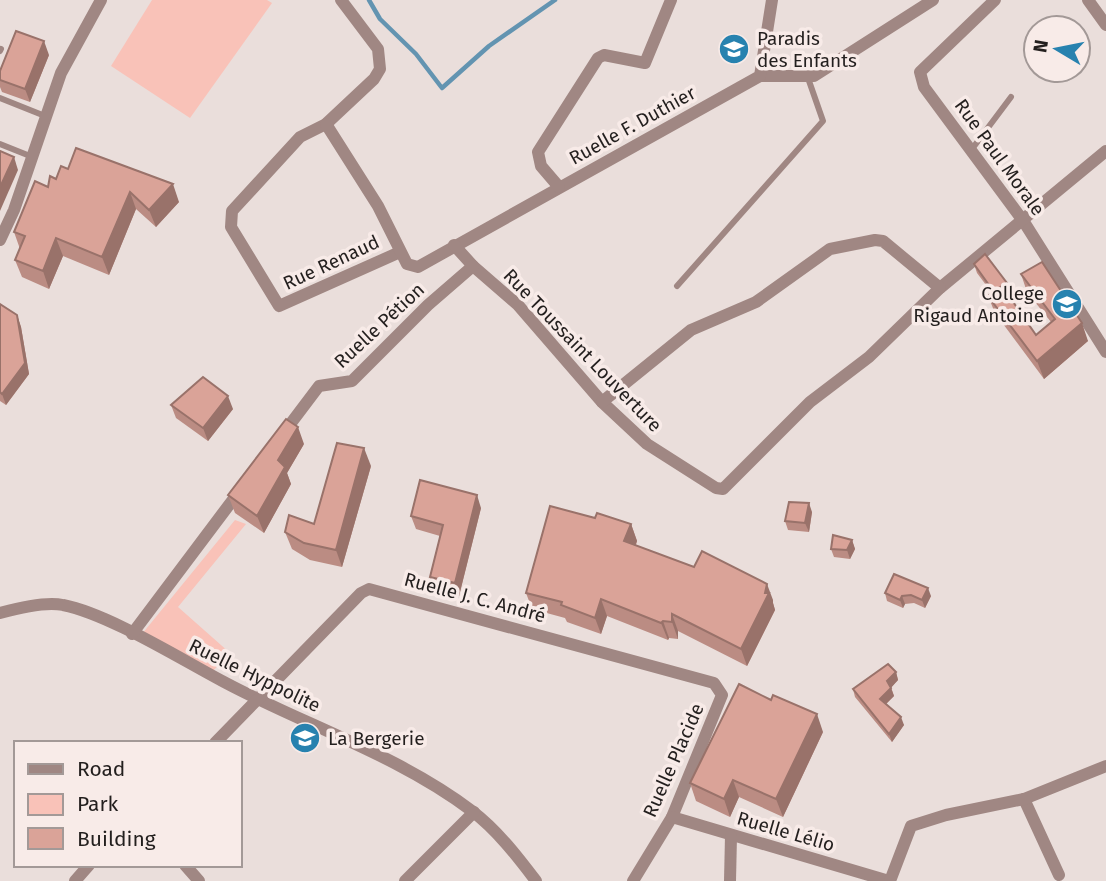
<svg xmlns="http://www.w3.org/2000/svg" width="1106" height="881" viewBox="0 0 1106 881" font-family="'Fira Sans',sans-serif">
<style>
.green{fill:#f9c2b8}
.lines{fill:none;stroke-linecap:round;stroke-linejoin:round}
.stream{stroke:#6394b1;stroke-width:4.5}
.service{stroke:#a08783;stroke-width:6}
.minor{stroke:#a08783;stroke-width:12}
.wall{fill:#bb8c83}
.shaded-wall{fill:#99726a}
.building{fill:#daa398;stroke:#99726a;stroke-width:2}
.labels{text-anchor:middle;stroke-width:7;stroke-linejoin:round;paint-order:stroke}
.poi-label{font-size:19px;fill:#231f1e;stroke:#f8ebe8;text-anchor:start}
.street-label{font-size:19px;fill:#231f1e;stroke:#f8ebe8}
</style>
<rect width="100%" height="100%" fill="#eadedb"/>
<!-- green -->
<g class="green">
<path d="M152 0H267L272 3 190 118 111 66Z"/>
<path d="M235 520 246 524 178 607 230 653 213 671 142 634Z"/>
</g>
<g class="lines">
<!-- stream -->
<path class="stream" d="M369 0 380 19 416 54 442 88 489 46 555 0"/>
<!-- service -->
<g class="service">
<path d="M0 51 1 49"/>
<path d="M0 98 45 116"/>
<path d="M0 144 30 156"/>
<path d="M972 149 1011 97"/>
<path d="M677 286 823 121 808 78"/>
</g>
<!-- minor -->
<g class="minor">
<path d="M341 0 378 49 380 69 374 79 326 124 300 137 232 211 231 227 279 306 400 252"/>
<path d="M995 0 920 72 924 87 1024 222 1106 352"/>
<path d="M1088 0 1106 25"/>
<path d="M760 76H814L933 0"/>
<path d="M326 124 378 206 407 264 418 267 760 76 772 0"/>
<path d="M559 187 541 166 538 152 598 58 604 55 645 63 671 0"/>
<path d="M0 240 14 210 61 73 101 0"/>
<path d="M454 245 473 266 518 305 602 402 647 444 716 488 723 489 810 402 869 357 940 288 1106 151"/>
<path d="M602 402 691 330 756 302 830 249 875 240 883 241 940 288"/>
<path d="M282 435 319 386 352 381 428 305 473 266"/>
<path d="M0 613C18 608 45 601 63 605 109 614 182 660 226 683 307 726 398 755 472 811 497 830 517 856 536 881"/>
<path d="M132 634 241 489"/>
<path d="M215 743 361 593 369 589 714 683 722 695 672 817 633 881"/>
<path d="M1024 799 1059 875"/>
<path d="M672 817 889 881"/>
<path d="M185 865 199 881"/>
<path d="M75 881 89 865"/>
<path d="M405 881 474 812"/>
<path d="M730 881 731 836"/>
<path d="M890 881 911 826 946 815 1024 799 1106 766"/>
</g>
</g>
<!-- wall -->
<g class="wall">
<path d="M49 55 30 102 2 92 0 87V71Z"/>
<path d="M68 169 179 202 156 227 136 209 109 275 63 256 49 289 22 277 15 260 20 249 14 232 48 187Z"/>
<path d="M974 264 1007 283 1010 292 1007 294 1036 335 1051 322 1027 292 1021 274 1088 341 1044 379 995 313 988 296 992 293 977 273Z"/>
<path d="M0 304 17 315 21 327 29 374 6 405 0 401Z"/>
<path d="M171 405 233 409 208 441 176 418Z"/>
<path d="M304 444 287 473 291 484 264 533 235 513 228 495Z"/>
<path d="M371 466 342 567 310 560 292 549 285 532 314 524Z"/>
<path d="M481 508 459 596 434 590 430 577 440 536 416 529 411 516Z"/>
<path d="M812 512 809 532 788 530 785 521Z"/>
<path d="M631 524 637 541 636 545 773 600V603L775 610 747 666 678 631V639L669 638 668 640 607 616 601 634 567 622 565 618 532 609 526 593Z"/>
<path d="M852 540 855 549 850 559 834 557 831 549Z"/>
<path d="M885 593 931 596 925 608 914 603 905 604 903 608 887 601Z"/>
<path d="M896 672 898 680 891 687 894 696 886 704 904 725 892 742 855 697 853 689Z"/>
<path d="M823 732 783 817 739 797 730 817 696 801 690 783Z"/>
</g>
<!-- shaded-wall -->
<g class="shaded-wall">
<path d="M44 41 49 55 30 102 25 89Z"/>
<path d="M14 157 18 170 0 211V187Z"/>
<path d="M173 184 179 202 156 227 149 210Z"/>
<path d="M130 192 136 209 109 275 102 257Z"/>
<path d="M56 238 63 256 49 289 43 271Z"/>
<path d="M1007 283 1010 292 998 302 995 293Z"/>
<path d="M17 315 21 327 29 374 6 405 2 394Z"/>
<path d="M1082 323 1088 341 1044 379 1037 361Z"/>
<path d="M228 396 233 409 208 441 203 428Z"/>
<path d="M298 427 304 444 287 473 291 484 264 533 257 516 278 460Z"/>
<path d="M364 448 371 466 342 567 336 550Z"/>
<path d="M477 495 481 508 459 596 455 583Z"/>
<path d="M809 503 812 512 809 532 805 523Z"/>
<path d="M631 524 637 541 630 558 624 541Z"/>
<path d="M852 540 855 549 850 559 847 550Z"/>
<path d="M767 584 773 600V603L775 610 747 666 741 649Z"/>
<path d="M928 588 931 596 925 608 922 600Z"/>
<path d="M902 596 905 604 903 608 900 600Z"/>
<path d="M601 599 607 616 601 634 595 618Z"/>
<path d="M672 614 678 631V639L672 622Z"/>
<path d="M663 621 669 638 668 640 661 623Z"/>
<path d="M896 672 898 680 890 689 887 681Z"/>
<path d="M891 688 894 696 883 707 880 699Z"/>
<path d="M817 714 823 732 783 817 776 799Z"/>
<path d="M901 717 904 725 892 742 889 734Z"/>
<path d="M733 780 739 797 730 817 724 799Z"/>
</g>
<!-- building -->
<g class="building">
<path d="M16 31 44 41 25 89 0 80V71Z"/>
<path d="M76 148 173 184 149 210 130 192 102 257 56 238 43 271 15 260 25 236 14 232 35 181 48 187 50 176 56 179 61 166 68 169Z"/>
<path d="M0 151 14 157 0 187Z"/>
<path d="M985 254 1007 283 994 292 974 264Z"/>
<path d="M1042 262 1082 323 1037 361 988 296 1002 286 1036 335 1055 319 1021 274Z"/>
<path d="M0 304 17 315 25 363 2 394 0 392Z"/>
<path d="M203 377 228 396 203 428 171 405Z"/>
<path d="M286 419 298 427 278 460 285 467 257 516 228 495Z"/>
<path d="M337 443 364 448 336 550 304 543 285 532 289 515 314 524Z"/>
<path d="M420 480 477 495 455 583 430 577 443 525 411 516Z"/>
<path d="M789 502 809 503 805 523 785 521Z"/>
<path d="M550 506 595 518 597 513 631 524 624 541 694 567 702 551 767 584 765 593H769L741 649 672 614V622L663 621 661 623 601 599 595 618 561 605 562 602 526 593Z"/>
<path d="M833 535 852 540 847 550 831 549Z"/>
<path d="M894 574 928 588 922 600 911 595 902 596 900 600 885 593Z"/>
<path d="M888 664 896 672 887 681 891 688 880 699 901 717 889 734 853 689Z"/>
<path d="M739 684 771 700 773 695 817 714 776 799 733 780 724 799 690 783Z"/>
</g>
<!-- icons -->
<defs>
<g id="school-disc" transform="scale(1.575)"><circle r="9.5" fill="#2782af" stroke="#f8ebe8"/><path d="M0-5L7-2L0 1L-7-2ZM-4 1L0 2.5L4 1V4Q0 6-4 4Z" fill="#fff"/></g>
</defs>
<g fill-rule="evenodd">
<use href="#school-disc" x="734" y="49"/>
<use href="#school-disc" x="1067" y="304"/>
<use href="#school-disc" x="305" y="738"/>
</g>
<g class="labels">
<!-- poi labels -->
<g class="poi-label">
<text x="757" y="45">Paradis<tspan x="757" dy="22">des Enfants</tspan></text>
<text x="1044" y="300" text-anchor="end">College<tspan x="1044" dy="22">Rigaud Antoine</tspan></text>
<text x="328" y="745">La Bergerie</text>
</g>
<!-- street labels -->
<g class="street-label">
<text transform="translate(632 125) rotate(-29)" y="7">Ruelle F. Duthier</text>
<text transform="translate(1000 157) rotate(54)" y="7">Rue Paul Morale</text>
<text transform="translate(331 262) rotate(-25)" y="7">Rue Renaud</text>
<text transform="translate(379 325) rotate(-43)" y="7">Ruelle Pétion</text>
<text transform="translate(583 350) rotate(46)" y="7">Rue Toussaint Louverture</text>
<text transform="translate(475 597) rotate(15)" y="7">Ruelle J. C. André</text>
<text transform="translate(255 675) rotate(26)" y="7">Ruelle Hyppolite</text>
<text transform="translate(673 760) rotate(-66)" y="7">Ruelle Placide</text>
<text transform="translate(786 831) rotate(16)" y="7">Ruelle Lélio</text>
</g>
</g>
<!-- legend -->
<rect x="14" y="741" width="228" height="126" fill="#f8ebe8" stroke="#a39997" stroke-width="2"/>
<rect x="28" y="764" width="35" height="10" fill="#a08783" stroke="#a39997" stroke-width="2"/>
<text x="77" y="776" font-size="21" fill="#231f1e">Road</text>
<rect x="28" y="794" width="35" height="21" fill="#f9c2b8" stroke="#a39997" stroke-width="2"/>
<text x="77" y="811" font-size="21" fill="#231f1e">Park</text>
<rect x="28" y="828" width="35" height="21" fill="#daa398" stroke="#a39997" stroke-width="2"/>
<text x="77" y="846" font-size="21" fill="#231f1e">Building</text>
<!-- north arrow -->
<g transform="translate(1057 49) rotate(280)"><circle r="33" fill="#f8ebe8" stroke="#a39997" stroke-width="2"/>
<path d="M0-5L12 26L0 18L-12 26Z" fill="#2782af"/>
<text y="-10" font-size="19" font-weight="bold" text-anchor="middle" fill="#231f1e">N</text>
</g>
</svg>
